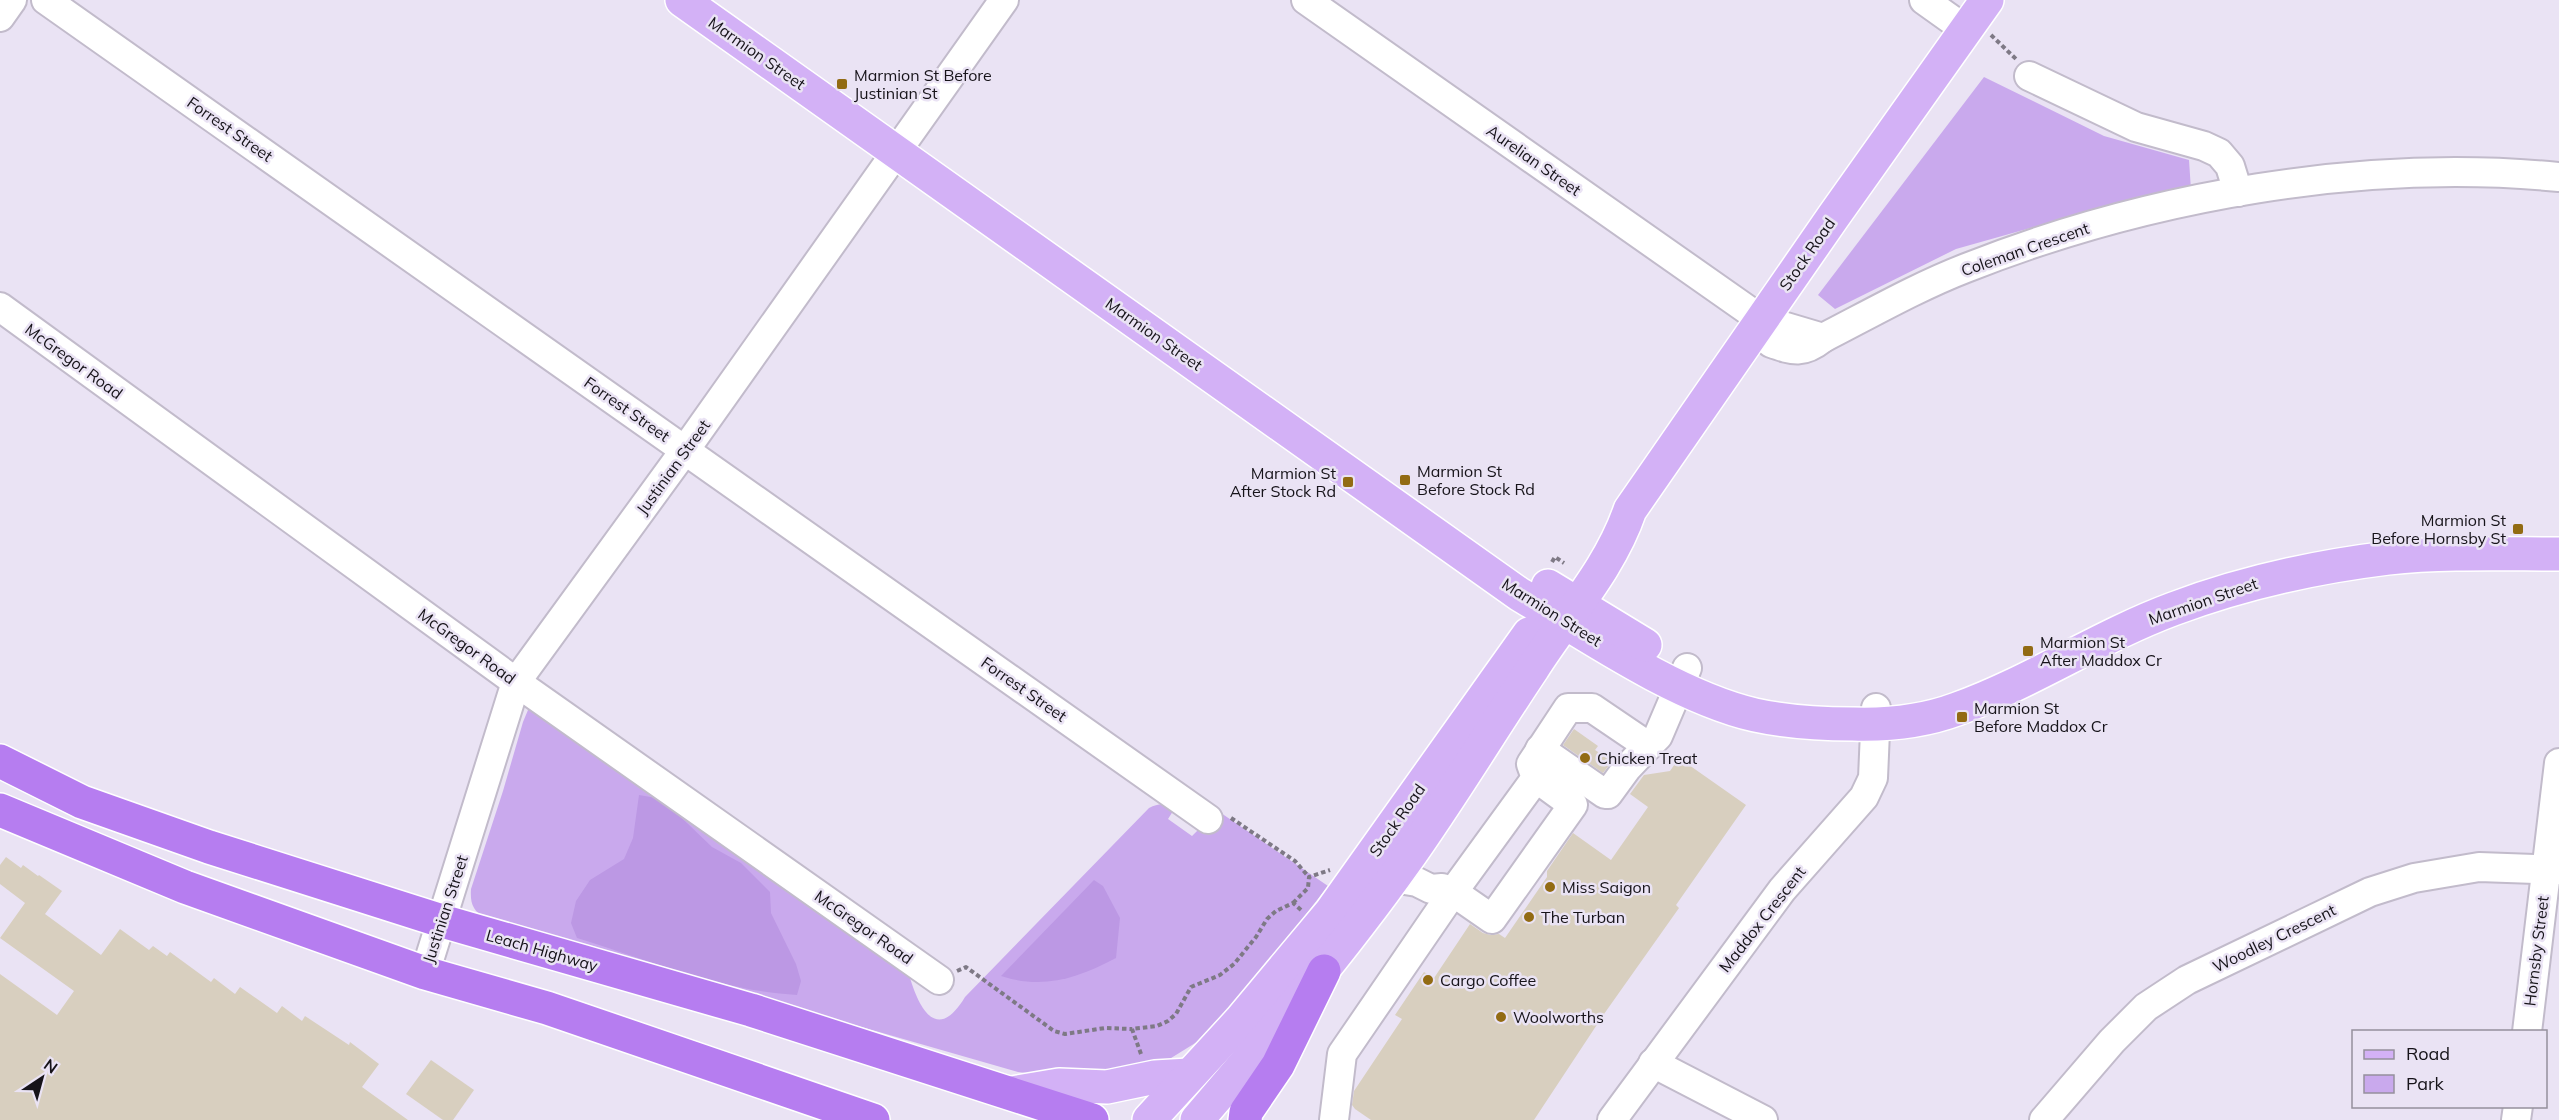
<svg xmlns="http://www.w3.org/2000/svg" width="2559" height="1120" viewBox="0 0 2559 1120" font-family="Mulish,sans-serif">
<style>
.green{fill:#c9a9ed}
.forest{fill:#bc98e4}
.building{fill:#d8cfbf}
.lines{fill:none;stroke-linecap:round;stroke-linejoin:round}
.minor-casing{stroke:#c2bbcb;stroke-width:32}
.major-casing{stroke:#fff;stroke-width:36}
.highway-casing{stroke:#fff;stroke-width:36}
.path{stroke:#7e7985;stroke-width:4;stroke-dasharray:4.5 3;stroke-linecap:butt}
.minor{stroke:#fff;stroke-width:28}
.major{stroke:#d3b1f6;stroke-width:33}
.highway{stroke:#b67df0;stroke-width:33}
.poi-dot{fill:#926b13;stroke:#eae3f4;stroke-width:2}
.labels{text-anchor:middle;stroke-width:5;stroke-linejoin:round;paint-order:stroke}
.street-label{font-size:16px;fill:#161319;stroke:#eae3f4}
.poi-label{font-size:16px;fill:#161319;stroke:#eae3f4;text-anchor:start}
</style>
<rect width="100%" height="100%" fill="#eae3f4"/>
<!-- green -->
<g class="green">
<path d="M1984 77 2104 136 2189 160 2191 190 2095 210 1956 249 1835 309 1818 295Z"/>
<path d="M536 709 910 978C920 1011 938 1042 965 997L1149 808C1159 803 1165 803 1175 808L1168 819 1192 836 1202 826 1221 813 1328 886 1261 972 1205 1037 1163 1063 1088 1081 1018 1072 486 919C473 911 470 904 471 889L503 791 523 722 528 710Z"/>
</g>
<!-- forest -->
<g class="forest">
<path d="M639 795 662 799 712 847 741 863 770 892 771 913 796 964 801 981 797 995C722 991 648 960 577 938L571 923 576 901 590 880 624 859 633 838Z"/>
<path d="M1094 880 1103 886 1120 918 1116 958C1078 978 1043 990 1001 976Z"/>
</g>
<!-- building -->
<g class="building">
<path d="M1574 729 1598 746 1595 750 1612 761 1603 773 1563 745Z"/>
<path d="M1679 758 1746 805 1676 905 1679 908 1604 1014 1534 1120H1371L1355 1109 1352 1105 1354 1091 1402 1019 1395 1015 1424 972 1434 978 1470 924 1483 933 1491 935 1499 934 1505 938 1547 877V871L1573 833 1611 860 1648 807 1630 794 1644 775 1670 771Z"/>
<path d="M6 857 21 868 23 865 38 876 39 875 62 891 45 914 101 955 120 929 149 950 153 946 167 956 170 952 211 982 214 978 235 994 240 987 277 1013 282 1006 302 1021 305 1016 349 1045 350 1042 379 1064 362 1087 408 1120H0V974L57 1015 74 991 0 938 25 903 0 884V865Z"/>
<path d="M431 1060 474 1090 453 1120H443L406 1094Z"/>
</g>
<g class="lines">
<!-- minor casing -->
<g class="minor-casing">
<g id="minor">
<path d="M46 0 1208 819"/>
<path d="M1306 0 1762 320 1823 338"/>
<path d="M1924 0 1966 30"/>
<path d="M0 17 12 0"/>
<path d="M2029 76 2136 127 2204 146 2219 153 2230 166 2238 192"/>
<path d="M0 307 516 682 939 980"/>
<path d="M1762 320 1771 343C1794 351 1803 354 1823 338 1870 314 1917 287 1966 268 2148 196 2363 158 2559 177"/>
<path d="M1540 749 1605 794H1608L1627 768 1648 746"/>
<path d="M1393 878 1417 882 1431 889 1442 888 1453 892 1492 919 1573 805 1536 778"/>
<path d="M425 973 516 682 685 450 1004 0"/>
<path d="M2527 1032 2559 763"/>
<path d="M1653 1063 1763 1120"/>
<path d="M1334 1120 1342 1054 1453 892 1536 778 1531 764 1568 708H1592L1648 746 1658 736 1687 668"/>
<path d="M1612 1120 1782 890 1864 797 1873 778 1876 708"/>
<path d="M2044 1120 2112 1041 2146 1007 2187 980 2370 892 2414 878 2479 867 2559 870"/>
<path d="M2516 1120 2518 1106"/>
</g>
</g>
<!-- major casing -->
<g class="major-casing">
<g id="major">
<path d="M682 0 1519 594C1587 635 1677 697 1755 715 1787 722 1820 724 1853 724 1887 725 1925 721 1957 709 2032 682 2098 637 2173 609 2242 583 2314 567 2388 558 2444 552 2502 554 2559 554"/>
<path d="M1548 586 1645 645"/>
<path d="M1012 1093 1059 1085 1107 1087 1155 1077 1189 1075"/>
<path d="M1149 1120 1240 1021 1331 912 1529 634"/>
<path d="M1197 1120C1269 1036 1341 952 1405 862 1450 799 1490 732 1533 668 1566 616 1610 569 1630 510L1833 217 1987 0"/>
</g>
</g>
<!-- highway casing -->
<g class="highway-casing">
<g id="highway">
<path d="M0 761 82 802 209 847 442 921 751 1010 1092 1120"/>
<path d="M0 810 185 887 425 973 547 1008 873 1120"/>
<path d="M1245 1120 1246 1112 1278 1065 1324 971"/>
</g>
</g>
<!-- path -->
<g class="path">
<path d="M1991 35 2016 59"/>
<path d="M1552 562 1555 557 1564 563"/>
<path d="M1231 818 1295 861 1309 877"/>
<path d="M1293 903 1308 888 1309 877 1330 870"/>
<path d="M957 971 966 967 1054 1031 1065 1034 1105 1028 1132 1029"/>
<path d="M1141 1054 1132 1029 1157 1026 1168 1021 1176 1014 1191 987 1220 975 1234 964 1256 937 1267 919 1276 911 1293 903 1301 910"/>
</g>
<!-- minor -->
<use href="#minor" class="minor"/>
<!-- major -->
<use href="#major" class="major"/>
<!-- highway -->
<use href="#highway" class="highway"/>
</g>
<!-- markers -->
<g class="poi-dot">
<rect x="836" y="78" width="12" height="12" rx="3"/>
<rect x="1399" y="474" width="12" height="12" rx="3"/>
<rect x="1342" y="476" width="12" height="12" rx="3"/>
<rect x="2512" y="523" width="12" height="12" rx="3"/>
<rect x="2022" y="645" width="12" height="12" rx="3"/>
<rect x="1956" y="711" width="12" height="12" rx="3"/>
<circle cx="1585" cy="758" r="6"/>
<circle cx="1550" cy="887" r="6"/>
<circle cx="1529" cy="917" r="6"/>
<circle cx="1428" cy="980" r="6"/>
<circle cx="1501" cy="1017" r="6"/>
</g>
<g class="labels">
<!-- street labels -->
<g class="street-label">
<text transform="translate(757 53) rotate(35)" y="6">Marmion Street</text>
<text transform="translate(230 129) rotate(35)" y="6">Forrest Street</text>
<text transform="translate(1534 160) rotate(35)" y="6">Aurelian Street</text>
<text transform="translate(2025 249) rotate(-19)" y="6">Coleman Crescent</text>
<text transform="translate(1807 254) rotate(-55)" y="6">Stock Road</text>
<text transform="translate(1154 334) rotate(35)" y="6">Marmion Street</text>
<text transform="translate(74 361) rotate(36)" y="6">McGregor Road</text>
<text transform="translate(627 409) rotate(35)" y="6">Forrest Street</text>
<text transform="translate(673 467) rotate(-54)" y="6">Justinian Street</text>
<text transform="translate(2203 601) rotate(-19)" y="6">Marmion Street</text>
<text transform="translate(1552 612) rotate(32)" y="6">Marmion Street</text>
<text transform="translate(467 646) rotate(36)" y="6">McGregor Road</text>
<text transform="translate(1024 689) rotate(35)" y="6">Forrest Street</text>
<text transform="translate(1397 820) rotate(-55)" y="6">Stock Road</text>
<text transform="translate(445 909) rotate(-72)" y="6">Justinian Street</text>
<text transform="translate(1762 919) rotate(-52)" y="6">Maddox Crescent</text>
<text transform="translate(864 927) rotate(35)" y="6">McGregor Road</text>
<text transform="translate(2274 938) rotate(-26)" y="6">Woodley Crescent</text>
<text transform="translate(542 950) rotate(16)" y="6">Leach Highway</text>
<text transform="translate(2536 951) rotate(-83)" y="6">Hornsby Street</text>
</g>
<!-- poi labels -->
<g class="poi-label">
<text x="854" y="81">Marmion St Before<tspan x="854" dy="18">Justinian St</tspan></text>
<text x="1417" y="477">Marmion St<tspan x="1417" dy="18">Before Stock Rd</tspan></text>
<text x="1336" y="479" text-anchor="end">Marmion St<tspan x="1336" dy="18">After Stock Rd</tspan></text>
<text x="2506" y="526" text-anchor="end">Marmion St<tspan x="2506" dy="18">Before Hornsby St</tspan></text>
<text x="2040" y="648">Marmion St<tspan x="2040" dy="18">After Maddox Cr</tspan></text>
<text x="1974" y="714">Marmion St<tspan x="1974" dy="18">Before Maddox Cr</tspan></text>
<text x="1597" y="764">Chicken Treat</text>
<text x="1562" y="893">Miss Saigon</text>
<text x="1541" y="923">The Turban</text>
<text x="1440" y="986">Cargo Coffee</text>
<text x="1513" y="1023">Woolworths</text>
</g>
</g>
<!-- legend -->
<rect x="2352" y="1030" width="195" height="78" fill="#eae3f4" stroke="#95909c" stroke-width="1.5"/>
<rect x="2364" y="1050" width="30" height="9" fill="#d3b1f6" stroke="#95909c" stroke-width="1.5"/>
<text x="2406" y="1060" font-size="18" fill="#161319">Road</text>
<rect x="2364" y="1075" width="30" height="18" fill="#c9a9ed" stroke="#95909c" stroke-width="1.5"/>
<text x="2406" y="1090" font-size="18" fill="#161319">Park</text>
<!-- north arrow -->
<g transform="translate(42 1078) rotate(36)" stroke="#eae3f4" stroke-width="4.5" paint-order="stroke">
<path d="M0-4.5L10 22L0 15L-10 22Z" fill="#161319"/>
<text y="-9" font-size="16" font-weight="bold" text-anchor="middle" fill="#161319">N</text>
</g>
</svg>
